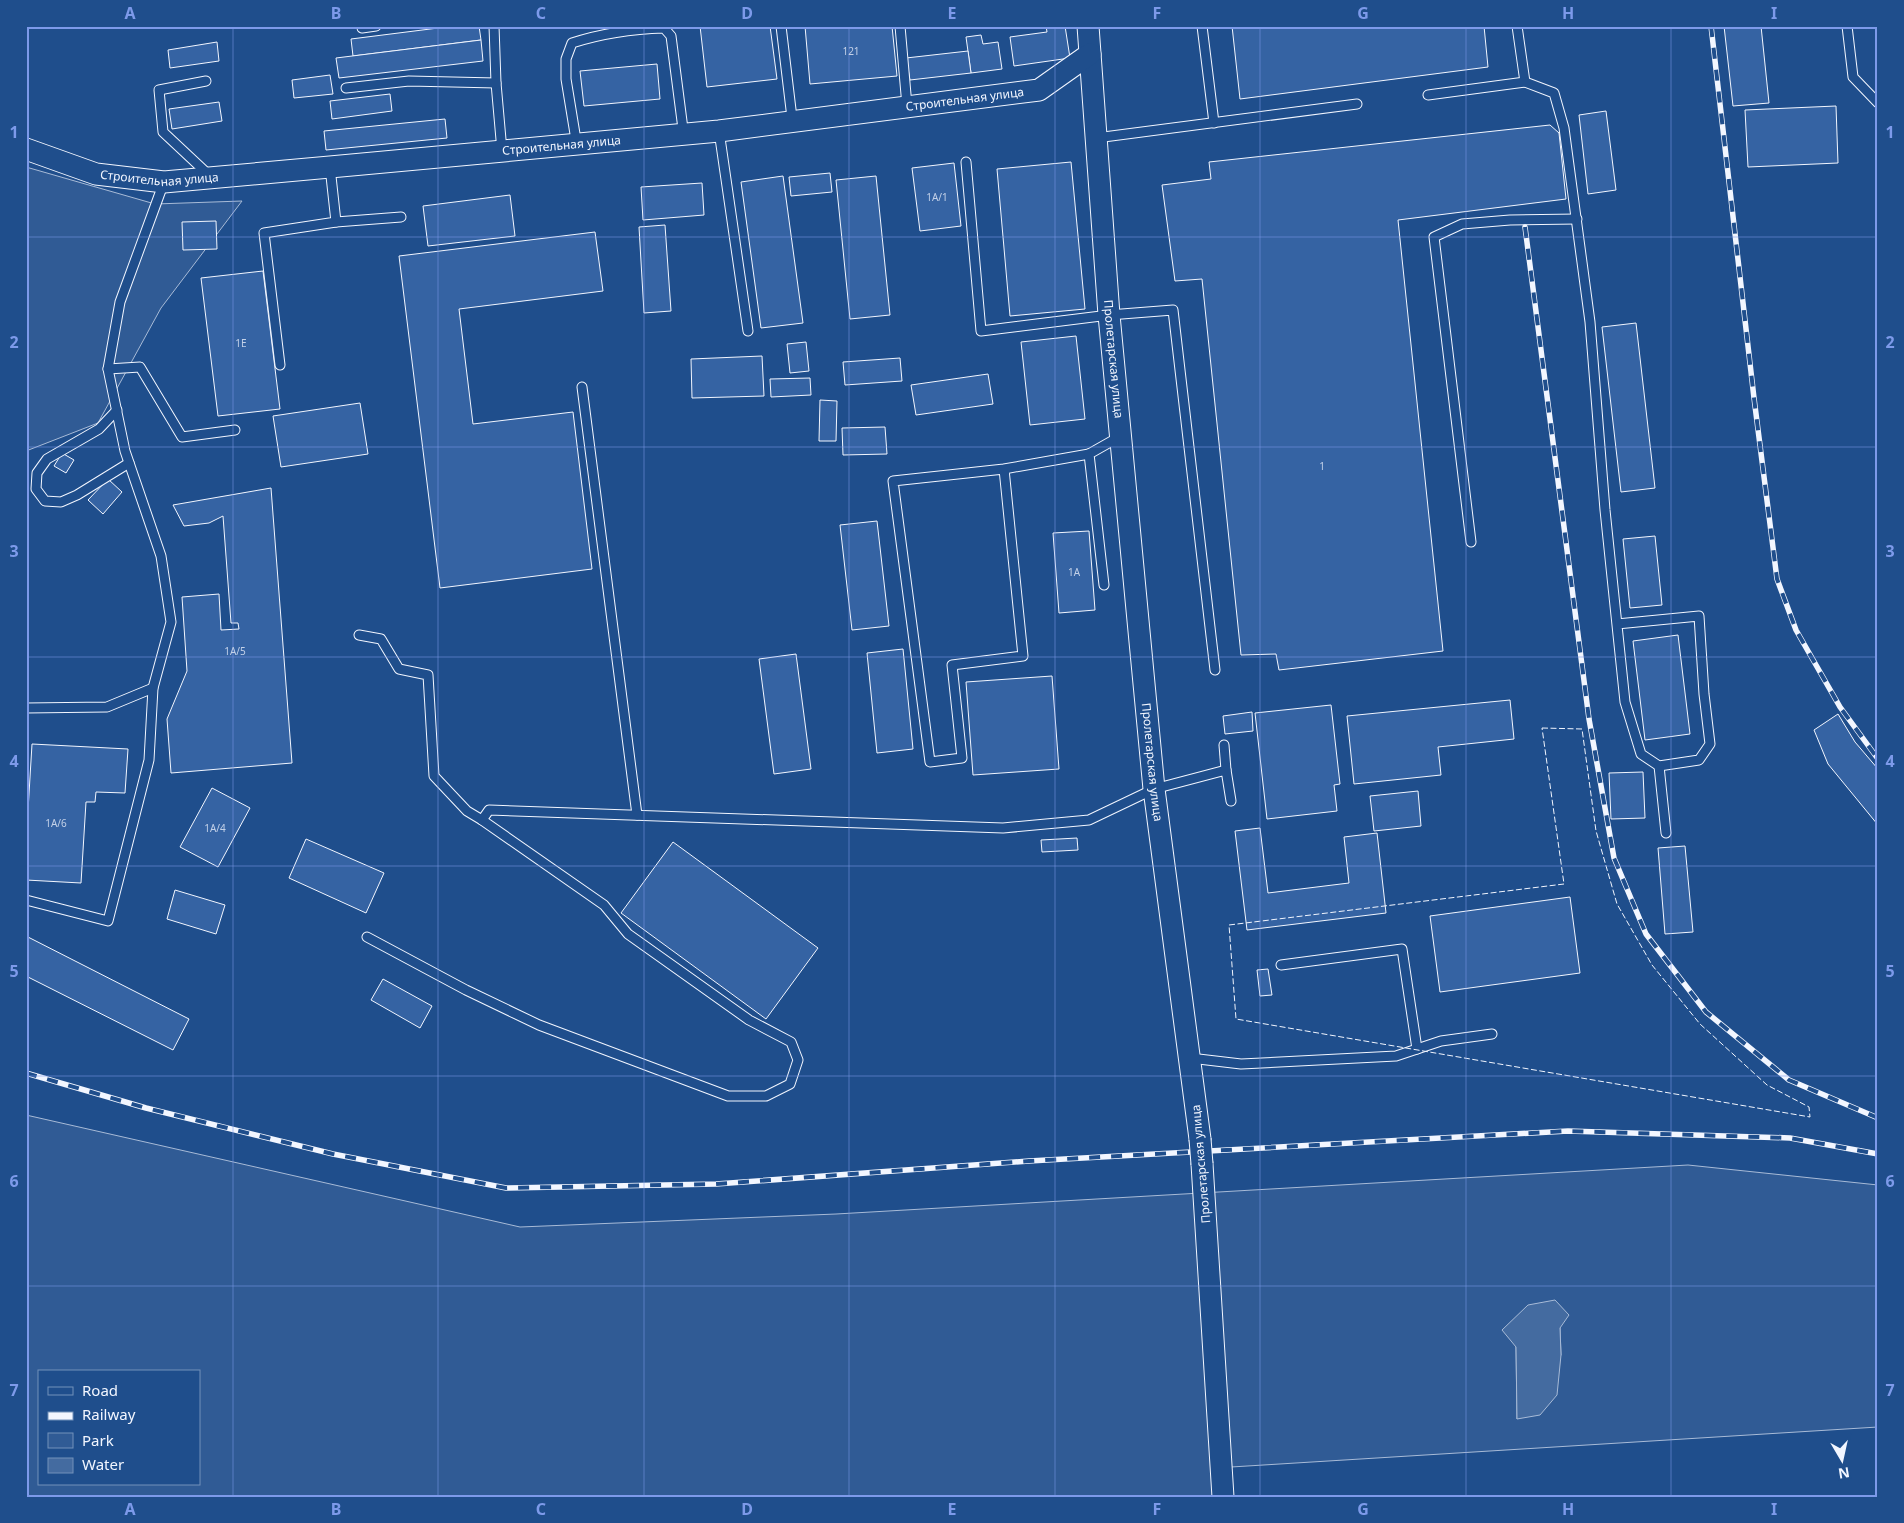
<svg xmlns="http://www.w3.org/2000/svg" width="1904" height="1523" viewBox="0 0 1904 1523" font-family="'Noto Sans',sans-serif">
<style>
.green{fill:#305b95;stroke:#a8bbd7;fill-rule:evenodd}
.water{fill:#446ba0;stroke:#a8bbd7}
.building{fill:#3563a3;stroke:#f2f6ff}
.lines{fill:none;stroke-linecap:round;stroke-linejoin:round}
.service-casing{stroke:#f2f6ff;stroke-width:11}
.tertiary-casing{stroke:#f2f6ff;stroke-width:23}
.service{stroke:#1f4e8c;stroke-width:9}
.tertiary{stroke:#1f4e8c;stroke-width:21}
.rail-casing{stroke:#f2f6ff;stroke-width:5.5}
.rail{stroke:#1f4e8c;stroke-width:4;stroke-dasharray:11;stroke-linecap:butt}
.tertiary-bridge-casing{stroke:#f2f6ff;stroke-width:23;stroke-linecap:butt}
.tertiary-bridge{stroke:#1f4e8c;stroke-width:21}
.fence{stroke:#f2f6ff;stroke-width:1;stroke-dasharray:6 2.5;stroke-linecap:butt}
.grid{fill:none;stroke:#7d9aea;stroke-width:1;stroke-opacity:0.55}
.labels{text-anchor:middle;stroke-width:4;stroke-linejoin:round;paint-order:stroke}
.number-label{font-size:10px;fill:#c3d1e8}
.street-label{font-size:12px;fill:#f2f6ff;stroke:#1f4e8c}
.neatline{fill:none;stroke:#7d9aea;stroke-width:2}
.grid-label{font-size:16px;text-anchor:middle;font-weight:bold;fill:#7d9aea}
</style>
<rect width="100%" height="100%" fill="#1f4e8c"/>
<!-- green -->
<g class="green">
<path d="M26 167 155 204 242 201 161 308 98 423 26 451Z"/>
<path d="M26 1115 520 1227 836 1214 1688 1165 1878 1185V1427L1215 1468 1217 1497H26ZM1560 1328 1561 1355 1517 1419 1516 1347ZM39 1372H199V1484H39Z"/>
</g>
<!-- water -->
<path class="water" d="M1555 1300 1569 1315 1560 1328 1561 1355 1557 1395 1540 1415 1517 1419 1516 1347 1502 1330 1528 1305Z"/>
<!-- building -->
<g class="building">
<path d="M454 26H479L481 40 353 56 351 39Z"/>
<path d="M700 26H770L777 79 707 87Z"/>
<path d="M805 26H892L897 76 810 84Z"/>
<path d="M1046 26H1065L1070 58 1014 66 1010 37 1047 32Z"/>
<path d="M1232 26H1484L1488 67 1240 99Z"/>
<path d="M1724 26H1761L1769 103 1733 106Z"/>
<path d="M981 35 983 44 998 42 1002 69 971 73 966 37Z"/>
<path d="M481 40 483 61 339 78 336 58Z"/>
<path d="M217 42 219 61 170 68 168 50Z"/>
<path d="M968 51 971 73 910 80 906 58Z"/>
<path d="M657 64 660 99 584 106 580 71Z"/>
<path d="M330 75 333 94 294 98 292 80Z"/>
<path d="M390 94 392 111 332 119 330 101Z"/>
<path d="M219 102 222 121 172 129 169 109Z"/>
<path d="M1836 106 1838 163 1748 167 1745 110Z"/>
<path d="M1606 111 1616 190 1588 194 1579 115Z"/>
<path d="M445 119 447 138 326 150 324 131Z"/>
<path d="M1550 125 1559 133 1566 199 1398 220 1443 651 1279 670 1276 654 1241 655 1202 279 1175 281 1162 185 1211 179 1209 162Z"/>
<path d="M1071 162 1085 309 1010 316 997 169Z"/>
<path d="M954 163 961 226 920 231 912 168Z"/>
<path d="M830 173 832 192 791 196 789 177Z"/>
<path d="M783 176 803 323 761 328 741 182Z"/>
<path d="M876 176 890 315 850 319 836 180Z"/>
<path d="M702 183 704 215 643 220 641 187Z"/>
<path d="M510 195 515 236 428 246 423 206Z"/>
<path d="M216 221 217 249 183 250 182 222Z"/>
<path d="M665 225 671 311 644 313 639 227Z"/>
<path d="M595 232 603 291 459 309 473 424 573 412 592 569 440 588 399 256Z"/>
<path d="M263 271 280 409 218 416 201 278Z"/>
<path d="M1636 323 1655 488 1621 492 1602 327Z"/>
<path d="M1076 336 1085 419 1030 425 1021 342Z"/>
<path d="M806 342 809 371 790 373 787 344Z"/>
<path d="M762 356 764 396 692 398 691 359Z"/>
<path d="M900 358 902 381 845 385 843 362Z"/>
<path d="M988 374 993 404 916 415 911 385Z"/>
<path d="M810 378 811 395 771 397 770 379Z"/>
<path d="M820 400 837 401 836 441H819Z"/>
<path d="M360 403 368 454 281 467 273 416Z"/>
<path d="M885 427 887 454 843 455 842 428Z"/>
<path d="M62 453 74 460 66 473 54 466Z"/>
<path d="M108 479 122 492 103 514 88 500Z"/>
<path d="M271 488 292 763 171 773 167 719 187 671 182 597 219 594 221 630 239 629 238 623H231L223 516 209 523 184 526 173 505Z"/>
<path d="M877 521 889 626 852 630 840 525Z"/>
<path d="M1089 531 1095 610 1059 613 1053 533Z"/>
<path d="M1655 536 1662 605 1630 608 1623 539Z"/>
<path d="M1678 635 1690 734 1645 740 1633 641Z"/>
<path d="M903 649 913 749 877 753 867 653Z"/>
<path d="M796 654 811 769 774 774 759 659Z"/>
<path d="M1052 676 1059 769 973 775 966 682Z"/>
<path d="M1510 700 1514 739 1438 747 1441 775 1354 784 1347 716Z"/>
<path d="M1331 705 1340 784 1334 785 1337 811 1267 819 1255 713Z"/>
<path d="M1252 712 1253 731 1225 734 1223 716Z"/>
<path d="M1838 714 1855 742 1878 769V825L1828 764 1814 730Z"/>
<path d="M32 744 128 749 125 793 96 792 95 802H86L81 883 26 880V844Z"/>
<path d="M1643 772 1645 818 1611 819 1609 773Z"/>
<path d="M212 788 250 808 218 867 180 847Z"/>
<path d="M1418 791 1421 826 1374 831 1370 796Z"/>
<path d="M1260 828 1268 893 1349 883 1344 837 1377 833 1386 913 1247 930 1235 831Z"/>
<path d="M1077 838 1078 850 1042 852 1041 840Z"/>
<path d="M306 839 384 873 366 913 289 878Z"/>
<path d="M673 842 818 948 766 1019 621 913Z"/>
<path d="M1685 846 1693 932 1665 934 1658 848Z"/>
<path d="M175 890 225 905 216 934 167 919Z"/>
<path d="M1570 897 1580 973 1440 992 1430 916Z"/>
<path d="M26 936 189 1019 173 1050 26 976Z"/>
<path d="M1268 969 1272 995 1260 996 1257 970Z"/>
<path d="M383 979 432 1006 420 1028 371 1000Z"/>
</g>
<g class="lines">
<!-- service casing -->
<g class="service-casing">
<g id="service">
<path d="M494 26 496 83 502 151"/>
<path d="M781 26 792 118"/>
<path d="M900 26 907 106"/>
<path d="M1202 26 1214 123"/>
<path d="M1517 26 1525 82"/>
<path d="M1847 26 1853 77 1878 103"/>
<path d="M362 28 376 26"/>
<path d="M206 81 159 90 163 132 210 176"/>
<path d="M346 88 409 81 496 83"/>
<path d="M1428 95 1525 82 1554 93 1564 128 1590 322 1605 510 1625 702 1641 754 1659 766 1699 760 1710 744 1704 694 1699 616 1617 624"/>
<path d="M719 131 748 331"/>
<path d="M1096 138 1357 104"/>
<path d="M576 140 566 79V59L572 43C603 33 631 29 664 28L671 36 683 129"/>
<path d="M966 162 981 331 1109 315 1173 310 1215 670"/>
<path d="M336 222 401 217"/>
<path d="M280 365 264 233 336 222 330 167"/>
<path d="M108 369 140 367 182 437 235 430"/>
<path d="M582 387 637 815"/>
<path d="M117 410 99 429 47 459 37 473 36 489 45 501 61 502 77 495 129 463"/>
<path d="M1004 469 893 481 930 762 962 758 952 665 1023 656 1004 469 1089 454"/>
<path d="M1471 542 1434 237 1462 224 1510 220 1577 219"/>
<path d="M1104 585 1089 454 1119 437"/>
<path d="M359 635 381 639 399 669 428 675 434 776 467 811 482 820 604 905 628 934 749 1020 791 1042 798 1060 790 1084 766 1096H728L539 1025 466 990 367 937"/>
<path d="M26 708 107 707 153 688"/>
<path d="M1224 745 1226 770"/>
<path d="M1659 766 1666 833"/>
<path d="M482 820 489 810 1003 828 1089 820 1154 789 1226 770 1231 801"/>
<path d="M26 900 108 921 149 760 153 688 171 622 161 556 125 451 108 369 120 302 164 182"/>
<path d="M1281 965 1402 949 1417 1049"/>
<path d="M1190 1058 1241 1064 1396 1056 1441 1041 1492 1034"/>
</g>
</g>
<!-- tertiary casing -->
<g class="tertiary-casing">
<g id="tertiary">
<path id="s1" d="M1088 26 1109 315 1154 789 1200 1139"/>
<path id="s2" d="M26 149 96 174 164 182 330 167 719 131 1039 90 1090 54"/>
<path d="M1202 1164 1223 1497"/>
</g>
</g>
<!-- service -->
<use href="#service" class="service"/>
<!-- tertiary -->
<use href="#tertiary" class="tertiary"/>
<!-- rail casing -->
<g class="rail-casing">
<g id="rail">
<path d="M1711 26 1754 398 1777 579 1796 630 1840 707 1878 759"/>
<path d="M1525 227 1589 719 1614 858 1646 934 1706 1012 1789 1080 1878 1118"/>
<path d="M26 1073 146 1108 333 1154 506 1188 716 1184 1029 1161 1568 1131 1790 1138 1878 1154"/>
</g>
</g>
<!-- rail -->
<use href="#rail" class="rail"/>
<!-- tertiary-bridge casing -->
<g class="tertiary-bridge-casing">
<path id="tertiary-bridge" d="M1200 1139 1202 1164"/>
</g>
<!-- tertiary-bridge -->
<use href="#tertiary-bridge" class="tertiary-bridge"/>
<!-- fence -->
<path class="fence" d="M1542 728 1582 729 1596 831 1617 904 1652 965 1700 1024 1767 1085 1809 1107 1810 1117 1236 1019 1229 925 1564 884Z"/>
</g>
<!-- grid -->
<path class="grid" d="M233 26V1497M438 26V1497M644 26V1497M849 26V1497M1055 26V1497M1260 26V1497M1466 26V1497M1671 26V1497M26 237H1878M26 447H1878M26 657H1878M26 866H1878M26 1076H1878M26 1286H1878"/>
<g class="labels">
<!-- number labels -->
<g class="number-label">
<text x="851" y="55">121</text>
<text x="937" y="201">1А/1</text>
<text x="241" y="347">1Е</text>
<text x="1322" y="470">1</text>
<text x="1074" y="576">1А</text>
<text x="235" y="655">1А/5</text>
<text x="56" y="827">1А/6</text>
<text x="215" y="832">1А/4</text>
</g>
<!-- street labels -->
<g class="street-label">
<text dy="4" stroke="none"><textPath href="#s2" startOffset="948">Строительная улица</textPath></text>
<text dy="4" stroke="none"><textPath href="#s2" startOffset="542">Строительная улица</textPath></text>
<text dy="4" stroke="none"><textPath href="#s2" startOffset="138">Строительная улица</textPath></text>
<text dy="4" stroke="none"><textPath href="#s1" startOffset="334">Пролетарская улица</textPath></text>
<text dy="4" stroke="none"><textPath href="#s1" startOffset="739">Пролетарская улица</textPath></text>
<text transform="translate(1201 1164) rotate(-95)" y="4">Пролетарская улица</text>
</g>
</g>
<!-- border -->
<rect width="1904" height="1523" fill="none" stroke="#1f4e8c" stroke-width="55"/>
<!-- legend -->
<rect x="38" y="1370" width="162" height="115" fill="#1f4e8c" stroke="#7391ba"/>
<rect x="48" y="1387" width="25" height="8" fill="#1f4e8c" stroke="#7391ba"/>
<text x="82" y="1396" font-size="15" fill="#f2f6ff">Road</text>
<rect x="48" y="1412" width="25" height="8" fill="#f2f6ff" stroke="#7391ba"/>
<text x="82" y="1420" font-size="15" fill="#f2f6ff">Railway</text>
<rect x="48" y="1433" width="25" height="15" fill="#305b95" stroke="#7391ba"/>
<text x="82" y="1446" font-size="15" fill="#f2f6ff">Park</text>
<rect x="48" y="1458" width="25" height="15" fill="#446ba0" stroke="#7391ba"/>
<text x="82" y="1470" font-size="15" fill="#f2f6ff">Water</text>
<!-- north arrow -->
<g transform="translate(1842 1460) rotate(171)" stroke="#1f4e8c" stroke-width="4" paint-order="stroke">
<path d="M0-4L9 19L0 12L-9 19Z" fill="#f2f6ff"/>
<text y="-8" font-size="14" font-weight="bold" text-anchor="middle" fill="#f2f6ff">N</text>
</g>
<rect x="28" y="28" width="1848" height="1468" class="neatline"/>
<g class="grid-label">
<text x="130" y="19">A</text>
<text x="336" y="19">B</text>
<text x="541" y="19">C</text>
<text x="747" y="19">D</text>
<text x="952" y="19">E</text>
<text x="1157" y="19">F</text>
<text x="1363" y="19">G</text>
<text x="1568" y="19">H</text>
<text x="1774" y="19">I</text>
<text x="14" y="138">1</text>
<text x="1890" y="138">1</text>
<text x="14" y="348">2</text>
<text x="1890" y="348">2</text>
<text x="14" y="557">3</text>
<text x="1890" y="557">3</text>
<text x="14" y="767">4</text>
<text x="1890" y="767">4</text>
<text x="14" y="977">5</text>
<text x="1890" y="977">5</text>
<text x="14" y="1187">6</text>
<text x="1890" y="1187">6</text>
<text x="14" y="1396">7</text>
<text x="1890" y="1396">7</text>
<text x="130" y="1515">A</text>
<text x="336" y="1515">B</text>
<text x="541" y="1515">C</text>
<text x="747" y="1515">D</text>
<text x="952" y="1515">E</text>
<text x="1157" y="1515">F</text>
<text x="1363" y="1515">G</text>
<text x="1568" y="1515">H</text>
<text x="1774" y="1515">I</text>
</g>
</svg>
